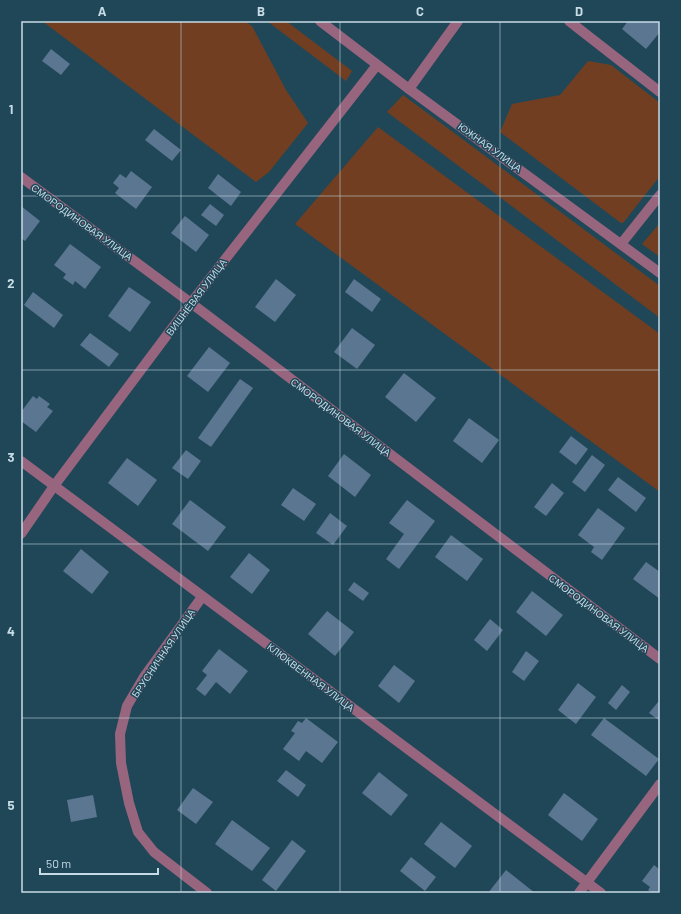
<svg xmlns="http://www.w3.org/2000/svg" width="681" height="914" viewBox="0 0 681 914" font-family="Barlow,sans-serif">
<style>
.green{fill:#723e21}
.building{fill:#5b7691}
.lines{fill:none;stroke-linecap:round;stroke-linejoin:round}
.minor{stroke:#98657e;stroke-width:10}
.grid{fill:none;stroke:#c6dbe5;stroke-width:1;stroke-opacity:0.55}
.labels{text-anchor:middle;stroke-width:3;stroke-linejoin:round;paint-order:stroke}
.street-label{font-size:10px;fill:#c6dbe5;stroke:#204758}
.neatline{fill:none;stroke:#c6dbe5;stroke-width:1.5}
.grid-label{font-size:13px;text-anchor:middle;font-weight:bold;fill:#c6dbe5}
</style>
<rect width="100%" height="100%" fill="#204758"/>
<!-- green -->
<g class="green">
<path d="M42 21H244L252 26 286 90 308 123 269 172 256 182Z"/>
<path d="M267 21H286L352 71 346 81Z"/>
<path d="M588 61 611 65 660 103V176L623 223H621L500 132 512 104 560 95Z"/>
<path d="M403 95 660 286V318L387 112Z"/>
<path d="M378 127 660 334V492L295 224Z"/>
<path d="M660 223V257L642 244Z"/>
</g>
<!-- building -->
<g class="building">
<path d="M628 21H660V32L646 49 622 29Z"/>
<path d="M51 49 70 64 61 75 42 61Z"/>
<path d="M154 129 181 150 172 161 145 140Z"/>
<path d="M131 171 152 187 136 209 115 193 119 188 113 183 120 174 126 178Z"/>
<path d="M218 174 241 192 231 206 208 188Z"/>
<path d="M210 204 224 215 216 226 201 215Z"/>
<path d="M21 206 40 221 25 241 21 238Z"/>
<path d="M185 216 209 235 196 252 171 233Z"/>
<path d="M70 244 101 267 85 289 75 281 73 285 63 278 66 274 54 265Z"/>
<path d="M276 279 296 295 275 322 255 307Z"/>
<path d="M354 279 381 299 372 312 345 292Z"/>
<path d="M129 287 151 302 130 332 108 316Z"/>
<path d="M33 292 63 315 54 328 24 305Z"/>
<path d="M352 328 375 345 357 369 334 352Z"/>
<path d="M90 333 119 354 109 367 80 345Z"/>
<path d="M209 347 230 363 208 392 187 376Z"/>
<path d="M404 373 436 398 416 422 385 397Z"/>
<path d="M240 379 253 388 211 447 198 438Z"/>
<path d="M33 396 37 399 39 396 50 404 47 407 53 411 36 432 21 421V412Z"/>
<path d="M469 418 499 440 482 463 453 441Z"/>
<path d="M571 436 588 449 576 465 559 452Z"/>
<path d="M186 450 201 461 188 479 172 468Z"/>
<path d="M344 454 371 475 355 497 328 476Z"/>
<path d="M592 455 605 465 585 492 572 482Z"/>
<path d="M127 458 157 480 138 506 108 483Z"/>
<path d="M618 477 646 498 636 512 608 490Z"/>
<path d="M552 483 564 493 546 516 534 507Z"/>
<path d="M293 488 316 504 304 521 281 505Z"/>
<path d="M190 500 226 527 208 551 172 524Z"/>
<path d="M407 500 435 521 399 569 386 559 404 534 389 523Z"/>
<path d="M598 508 625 528 602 560 591 552 594 547 578 535Z"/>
<path d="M330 513 347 526 333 545 316 533Z"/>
<path d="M451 535 483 559 467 581 435 557Z"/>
<path d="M81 549 109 572 92 594 63 571Z"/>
<path d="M249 553 270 570 252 594 230 577Z"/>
<path d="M646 562 660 572V599L633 579Z"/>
<path d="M354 582 369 593 363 601 348 590Z"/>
<path d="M532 591 563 615 546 636 516 612Z"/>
<path d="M327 611 354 632 335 656 308 634Z"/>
<path d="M490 619 503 630 487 651 474 640Z"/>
<path d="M219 649 248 671 230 694 216 682 205 696 196 689 207 675 202 671Z"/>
<path d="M526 651 539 661 524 681 512 672Z"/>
<path d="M394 665 415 681 399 703 378 686Z"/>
<path d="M578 683 596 697 576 724 558 710Z"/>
<path d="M622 685 630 692 616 710 608 703Z"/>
<path d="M658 702 660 703V721L649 713Z"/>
<path d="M306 718 338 742 322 763 306 751 299 761 283 749 295 733 291 731 298 721 302 723Z"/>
<path d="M604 718 659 759 646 776 591 735Z"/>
<path d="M286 770 306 785 298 797 277 781Z"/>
<path d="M379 772 408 795 391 816 362 793Z"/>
<path d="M193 788 213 802 196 824 177 810Z"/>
<path d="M564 793 598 819 582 841 548 815Z"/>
<path d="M93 795 97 817 71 822 67 800Z"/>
<path d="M232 820 270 848 252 871 215 844Z"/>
<path d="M441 822 472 846 455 868 424 844Z"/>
<path d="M292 840 306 851 276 891 262 880Z"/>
<path d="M411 857 436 877 425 891 400 871Z"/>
<path d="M654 865 660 870V893H652L648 890 650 887 642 881Z"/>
<path d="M506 870 535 893H488Z"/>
</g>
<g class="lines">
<!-- minor -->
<g class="minor">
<path d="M320 21 409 89 660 273"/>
<path d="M569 21 660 92"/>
<path d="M409 89 458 21"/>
<path d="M21 177 191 303 660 659"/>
<path d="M621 244 660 195"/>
<path d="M21 461 601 893"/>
<path d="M21 534 54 486 191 303 377 65"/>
<path d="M202 597 144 677 127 706 120 734 121 763 129 803 138 832 154 852 207 893"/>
<path d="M579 893 660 784"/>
</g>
</g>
<!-- grid -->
<path class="grid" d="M181 21V893M340 21V893M500 21V893M21 196H660M21 370H660M21 544H660M21 718H660"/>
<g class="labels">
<!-- street labels -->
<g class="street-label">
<text transform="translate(490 147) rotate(36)" y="4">ЮЖНАЯ УЛИЦА</text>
<text transform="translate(82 222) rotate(36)" y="4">СМОРОДИНОВАЯ УЛИЦА</text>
<text transform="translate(196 297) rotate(-53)" y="4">ВИШНЁВАЯ УЛИЦА</text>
<text transform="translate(341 417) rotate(37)" y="4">СМОРОДИНОВАЯ УЛИЦА</text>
<text transform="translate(599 613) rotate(37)" y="4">СМОРОДИНОВАЯ УЛИЦА</text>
<text transform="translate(163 653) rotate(-56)" y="4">БРУСНИЧНАЯ УЛИЦА</text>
<text transform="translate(311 677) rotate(37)" y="4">КЛЮКВЕННАЯ УЛИЦА</text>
</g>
</g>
<!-- border -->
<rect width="681" height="914" fill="none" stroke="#204758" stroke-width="44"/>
<!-- scale -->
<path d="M40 868v6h118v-6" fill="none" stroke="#c6dbe5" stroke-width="2"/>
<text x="46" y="868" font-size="12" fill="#c6dbe5" stroke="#204758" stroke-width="3" paint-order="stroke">50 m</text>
<rect x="22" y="22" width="637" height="870" class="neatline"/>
<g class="grid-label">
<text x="102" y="16">A</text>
<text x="261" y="16">B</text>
<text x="420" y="16">C</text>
<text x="579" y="16">D</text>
<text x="11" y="114">1</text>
<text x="11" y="288">2</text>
<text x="11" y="462">3</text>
<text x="11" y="636">4</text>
<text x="11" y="810">5</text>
</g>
</svg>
